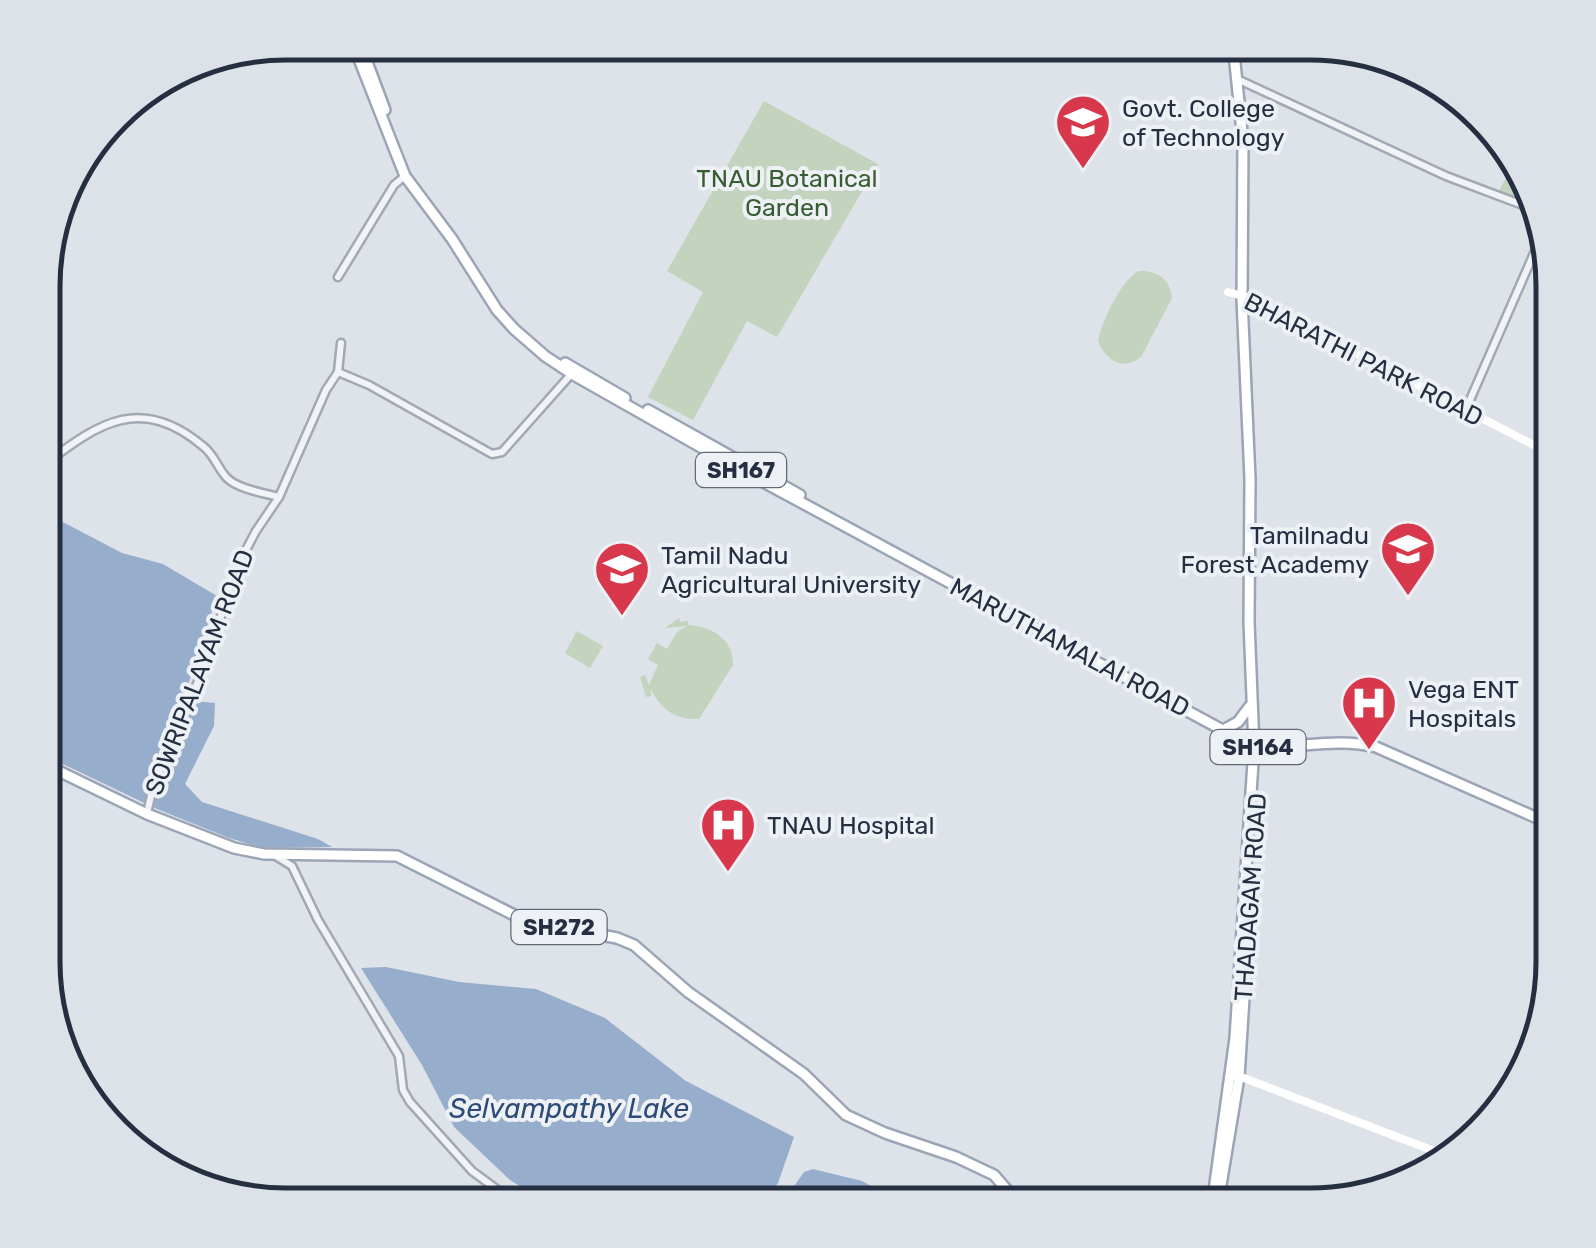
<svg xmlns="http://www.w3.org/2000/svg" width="1596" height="1248" viewBox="0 0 1596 1248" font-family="Rubik,sans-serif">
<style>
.green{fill:#c3d3be}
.water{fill:#96aecc}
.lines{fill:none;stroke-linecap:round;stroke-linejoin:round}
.tertiary-casing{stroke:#a3a9b3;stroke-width:11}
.primary-casing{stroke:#9ca5b5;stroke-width:14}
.tertiary{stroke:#f1f3f7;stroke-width:6}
.secondary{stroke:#fff;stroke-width:8}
.primary{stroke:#fff;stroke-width:9}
.labels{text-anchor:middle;stroke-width:8;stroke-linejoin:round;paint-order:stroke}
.shield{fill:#edf1f6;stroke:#626977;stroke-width:2.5}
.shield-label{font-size:22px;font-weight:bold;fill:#262f41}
.poi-label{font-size:25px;fill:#262f41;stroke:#edf1f6;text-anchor:start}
.park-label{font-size:25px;fill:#395d32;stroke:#edf1f6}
.street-label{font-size:25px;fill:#262f41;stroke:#edf1f6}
.water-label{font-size:28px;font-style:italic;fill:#2d4c77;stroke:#edf1f6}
.rim{fill:none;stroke:#262f41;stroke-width:5}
</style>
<rect width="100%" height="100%" fill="#dee2e9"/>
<!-- green -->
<g class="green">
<path d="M764 101 878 164 777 337 747 321 693 420 648 397 703 292 667 271Z"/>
<path d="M1510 171 1529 181 1536 209 1497 194Z"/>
<path d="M1138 271C1157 270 1170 279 1172 298L1141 357C1124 372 1104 360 1098 340 1104 318 1119 284 1138 271Z"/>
<path d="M679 618 680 622 688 621V625C712 626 734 640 733 665L699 719C676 720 662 710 651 690V696L646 697 640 677 645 675 649 685 658 665 648 659 657 643 667 649 677 632 687 626 665 628Z"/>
<path d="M577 631 603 646 590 668 565 653Z"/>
</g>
<!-- water -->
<g class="water">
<path d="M44 515 57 519 122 553 163 564 217 596 183 700 215 703 214 726 185 784 202 802 318 839 332 847 263 848 229 838 157 809 44 755Z"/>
<path d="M386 967 459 982 536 989 605 1018 686 1081 794 1137 778 1183 763 1205H551L510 1180 454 1127 422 1065 361 968Z"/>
<path d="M813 1169 862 1181 899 1202 937 1205H781L804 1172Z"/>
</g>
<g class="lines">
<!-- tertiary casing -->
<g class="tertiary-casing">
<g id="tertiary">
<path d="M1237 79 1446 176 1536 210"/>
<path d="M338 277 394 185 405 176"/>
<path d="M338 372 369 385 492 454 502 452 574 371"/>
<path d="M1466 409 1542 235"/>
<path d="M44 465C99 422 142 394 204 447 215 456 218 469 227 478 238 489 264 493 279 497"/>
<path d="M147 813 154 783 203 670 238 565 256 531 279 497 326 390 338 372 341 343"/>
<path d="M274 855 292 866 318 920 399 1056 403 1090 410 1102 472 1171 518 1205"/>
</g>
</g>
<!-- primary casing -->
<g class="primary-casing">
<g id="primary">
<path d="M357 54 405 176 452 239 497 310 514 329 545 356 572 374 743 471 1254 747C1295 749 1337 737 1376 747L1553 825"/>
<path d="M364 54 385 110"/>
<path d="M565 363 625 398"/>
<path d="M648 410 800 495"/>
<path d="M1227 728 1238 722 1250 706"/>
<path d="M44 764 147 814 234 848 264 854 397 856 526 921 617 938 634 945 688 992 804 1074 846 1115 885 1133 956 1157 994 1175 1020 1205"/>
<path d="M1220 1191 1239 1077 1250 903"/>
<path d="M1212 1205 1235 1038 1254 747 1249 622 1250 479 1242 299 1243 141 1233 44"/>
</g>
</g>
<!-- tertiary -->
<use href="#tertiary" class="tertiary"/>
<!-- secondary -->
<g class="secondary">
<path d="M1228 292 1246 297 1553 455"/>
<path d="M1236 1075 1447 1156"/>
</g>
<!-- primary -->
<use href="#primary" class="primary"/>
</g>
<!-- icons -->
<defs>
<g id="university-pin" transform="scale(2.875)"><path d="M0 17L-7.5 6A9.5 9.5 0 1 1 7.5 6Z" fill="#d8384c" stroke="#edf1f6"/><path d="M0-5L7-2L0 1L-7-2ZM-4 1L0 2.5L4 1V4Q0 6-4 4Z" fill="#fff"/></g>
<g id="hospital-pin" transform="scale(2.875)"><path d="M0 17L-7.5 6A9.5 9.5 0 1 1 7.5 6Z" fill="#d8384c" stroke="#edf1f6"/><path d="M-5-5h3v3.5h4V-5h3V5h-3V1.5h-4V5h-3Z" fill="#fff"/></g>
</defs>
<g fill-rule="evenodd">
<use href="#university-pin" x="1083" y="122"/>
<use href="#university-pin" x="1408" y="549"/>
<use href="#university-pin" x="622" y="569"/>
<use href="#hospital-pin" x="1369" y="703"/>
<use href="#hospital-pin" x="728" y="825"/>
</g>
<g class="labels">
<!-- shield labels -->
<g class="shield">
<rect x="696" y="453" width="90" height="34" rx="8"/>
<rect x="1210.5" y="730" width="95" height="34" rx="8"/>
<rect x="511.5" y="910" width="95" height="34" rx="8"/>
</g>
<g class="shield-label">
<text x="741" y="478">SH167</text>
<text x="1258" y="755">SH164</text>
<text x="559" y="935">SH272</text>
</g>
<!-- poi labels -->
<g class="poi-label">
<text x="1122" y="117">Govt. College<tspan x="1122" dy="29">of Technology</tspan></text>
<text x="1369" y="544" text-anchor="end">Tamilnadu<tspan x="1369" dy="29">Forest Academy</tspan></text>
<text x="661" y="564">Tamil Nadu<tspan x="661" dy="29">Agricultural University</tspan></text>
<text x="1408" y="698">Vega ENT<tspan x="1408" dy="29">Hospitals</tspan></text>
<text x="767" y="834">TNAU Hospital</text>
</g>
<!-- park labels -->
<g class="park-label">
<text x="787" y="187">TNAU Botanical<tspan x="787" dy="29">Garden</tspan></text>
</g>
<!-- street labels -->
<g class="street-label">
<text transform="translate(1364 359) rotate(27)" y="9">BHARATHI PARK ROAD</text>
<text transform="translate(1070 647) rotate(28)" y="9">MARUTHAMALAI ROAD</text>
<text transform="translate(199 672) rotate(-69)" y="9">SOWRIPALAYAM ROAD</text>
<text transform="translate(1250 897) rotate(-86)" y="9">THADAGAM ROAD</text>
</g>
<!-- water labels -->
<g class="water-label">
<text x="569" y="1118">Selvampathy Lake</text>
</g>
</g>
<!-- crop -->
<path d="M0 0H1596V1248H0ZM286 60H1310A226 226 0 0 1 1536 286V962A226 226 0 0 1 1310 1188H286A226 226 0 0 1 60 962V286A226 226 0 0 1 286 60Z" fill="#dde1e8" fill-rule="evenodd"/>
<path class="rim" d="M286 60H1310A226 226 0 0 1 1536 286V962A226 226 0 0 1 1310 1188H286A226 226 0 0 1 60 962V286A226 226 0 0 1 286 60Z"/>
</svg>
